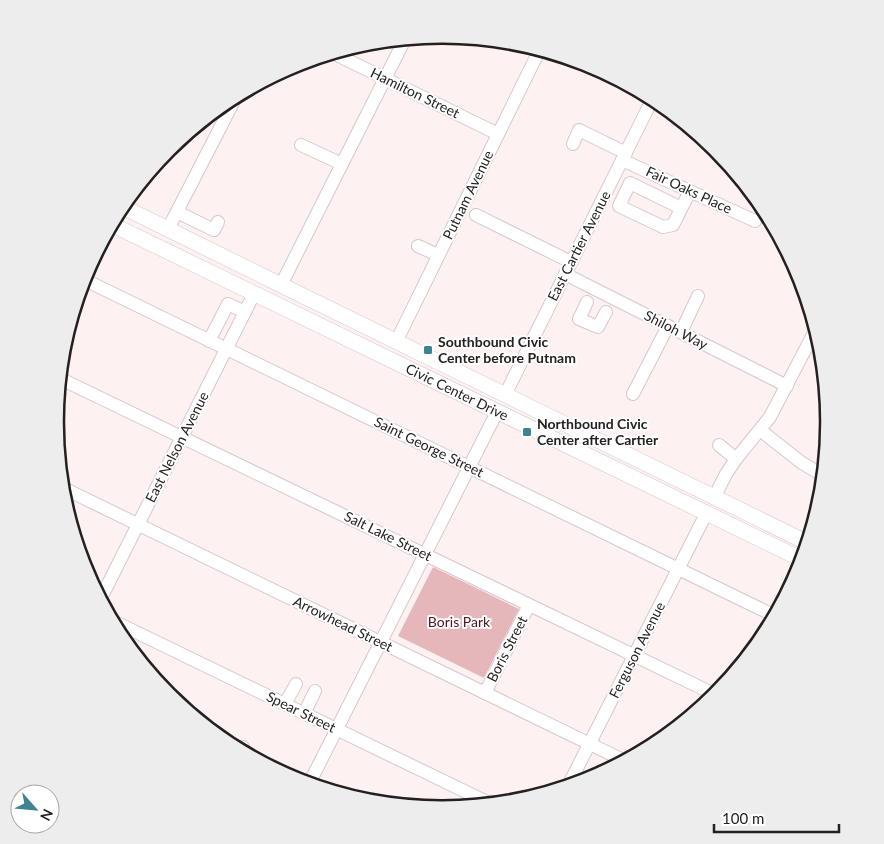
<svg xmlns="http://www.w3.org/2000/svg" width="884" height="844" viewBox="0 0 884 844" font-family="Lato,sans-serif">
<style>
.green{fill:#e5b6ba}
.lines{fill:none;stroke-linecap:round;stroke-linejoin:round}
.minor-casing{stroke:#d7c8c8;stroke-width:14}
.major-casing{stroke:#d7c8c8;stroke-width:16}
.minor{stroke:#fff;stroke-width:12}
.major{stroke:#fff;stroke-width:15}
.poi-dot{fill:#3e8391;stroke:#fff;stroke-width:2}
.labels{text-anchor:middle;stroke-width:4;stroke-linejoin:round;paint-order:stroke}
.street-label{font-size:14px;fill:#252020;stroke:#fff}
.poi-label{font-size:14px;font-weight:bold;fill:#252020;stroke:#fff;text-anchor:start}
.park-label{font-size:14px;fill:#52131f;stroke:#fff}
.rim{fill:none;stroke:#252020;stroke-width:2.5}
</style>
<rect width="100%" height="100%" fill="#fef1f2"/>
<!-- green -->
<path class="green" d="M433 567 519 609 484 678 398 636Z"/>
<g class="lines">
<!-- minor casing -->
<g class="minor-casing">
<g id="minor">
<path d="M333 53 498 134"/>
<path d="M573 144 579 130 626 153"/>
<path d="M301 145 342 164"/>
<path d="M622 160 755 221"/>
<path d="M681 208 630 183 619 206 663 227 673 225 690 191"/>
<path d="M177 212 214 230 218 222"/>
<path d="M476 215 571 262"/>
<path d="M168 229 237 95"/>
<path d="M418 246 438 255"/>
<path d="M565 274 787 386"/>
<path d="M83 279 775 616"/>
<path d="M281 285 405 39"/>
<path d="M587 302 579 319 598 327 606 312"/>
<path d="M681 332 698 296"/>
<path d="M209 341 228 304 245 312"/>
<path d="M396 342 540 49"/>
<path d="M59 378 716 695"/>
<path d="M633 394 668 326"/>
<path d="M505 395 653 98"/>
<path d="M760 430 802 463 824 476"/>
<path d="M719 445 736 459"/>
<path d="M61 487 625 761"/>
<path d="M714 498 726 474 736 459 770 417 816 329"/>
<path d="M100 600 254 294"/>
<path d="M111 620 491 804"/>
<path d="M485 693 529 605"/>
<path d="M285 704 296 684"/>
<path d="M304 714 315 691"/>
<path d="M241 751 243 747"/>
<path d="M309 784 497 412"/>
<path d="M568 786 706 514"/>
</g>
</g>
<!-- major casing -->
<g class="major-casing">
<g id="major">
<path d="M121 206 281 285 808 543"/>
<path d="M111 224 803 560"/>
</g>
</g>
<!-- minor -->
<use href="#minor" class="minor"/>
<!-- major -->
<use href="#major" class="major"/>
</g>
<!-- markers -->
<g class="poi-dot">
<rect x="423" y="345" width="10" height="10" rx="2.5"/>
<rect x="522" y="427" width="10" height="10" rx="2.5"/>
</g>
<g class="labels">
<!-- street labels -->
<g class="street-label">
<text transform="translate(415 93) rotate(26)" y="5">Hamilton Street</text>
<text transform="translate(689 190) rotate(25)" y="5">Fair Oaks Place</text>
<text transform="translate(468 195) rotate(-64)" y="5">Putnam Avenue</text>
<text transform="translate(579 246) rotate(-63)" y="5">East Cartier Avenue</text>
<text transform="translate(676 330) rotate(27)" y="5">Shiloh Way</text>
<text transform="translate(457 392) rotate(26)" y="5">Civic Center Drive</text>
<text transform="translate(177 447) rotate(-63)" y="5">East Nelson Avenue</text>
<text transform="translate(429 447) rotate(26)" y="5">Saint George Street</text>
<text transform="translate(388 536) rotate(26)" y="5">Salt Lake Street</text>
<text transform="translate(343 624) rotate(26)" y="5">Arrowhead Street</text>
<text transform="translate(507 649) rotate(-63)" y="5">Boris Street</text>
<text transform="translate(637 650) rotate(-63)" y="5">Ferguson Avenue</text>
<text transform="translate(301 712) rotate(26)" y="5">Spear Street</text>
</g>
<!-- poi labels -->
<g class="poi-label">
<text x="438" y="347">Southbound Civic<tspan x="438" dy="16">Center before Putnam</tspan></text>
<text x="537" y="429">Northbound Civic<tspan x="537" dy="16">Center after Cartier</tspan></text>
</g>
<!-- park labels -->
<g class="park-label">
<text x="459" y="627">Boris Park</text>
</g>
</g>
<!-- crop -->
<path d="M0 0H884V844H0ZM64 422a378 378 0 1 1 756 0a378 378 0 1 1-756 0Z" fill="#eeeded" fill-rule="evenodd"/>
<path class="rim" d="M64 422a378 378 0 1 1 756 0a378 378 0 1 1-756 0Z"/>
<!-- north arrow -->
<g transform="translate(35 809) rotate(117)"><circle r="24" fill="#ffffff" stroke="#a8a6a6"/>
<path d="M0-4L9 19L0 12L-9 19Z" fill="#3e8391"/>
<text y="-8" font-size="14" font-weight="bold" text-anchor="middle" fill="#252020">N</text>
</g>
<!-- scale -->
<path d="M714 824v8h125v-8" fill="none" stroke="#252020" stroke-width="2.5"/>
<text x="722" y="824" font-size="15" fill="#252020" stroke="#ffffff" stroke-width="4" paint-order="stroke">100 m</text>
</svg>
